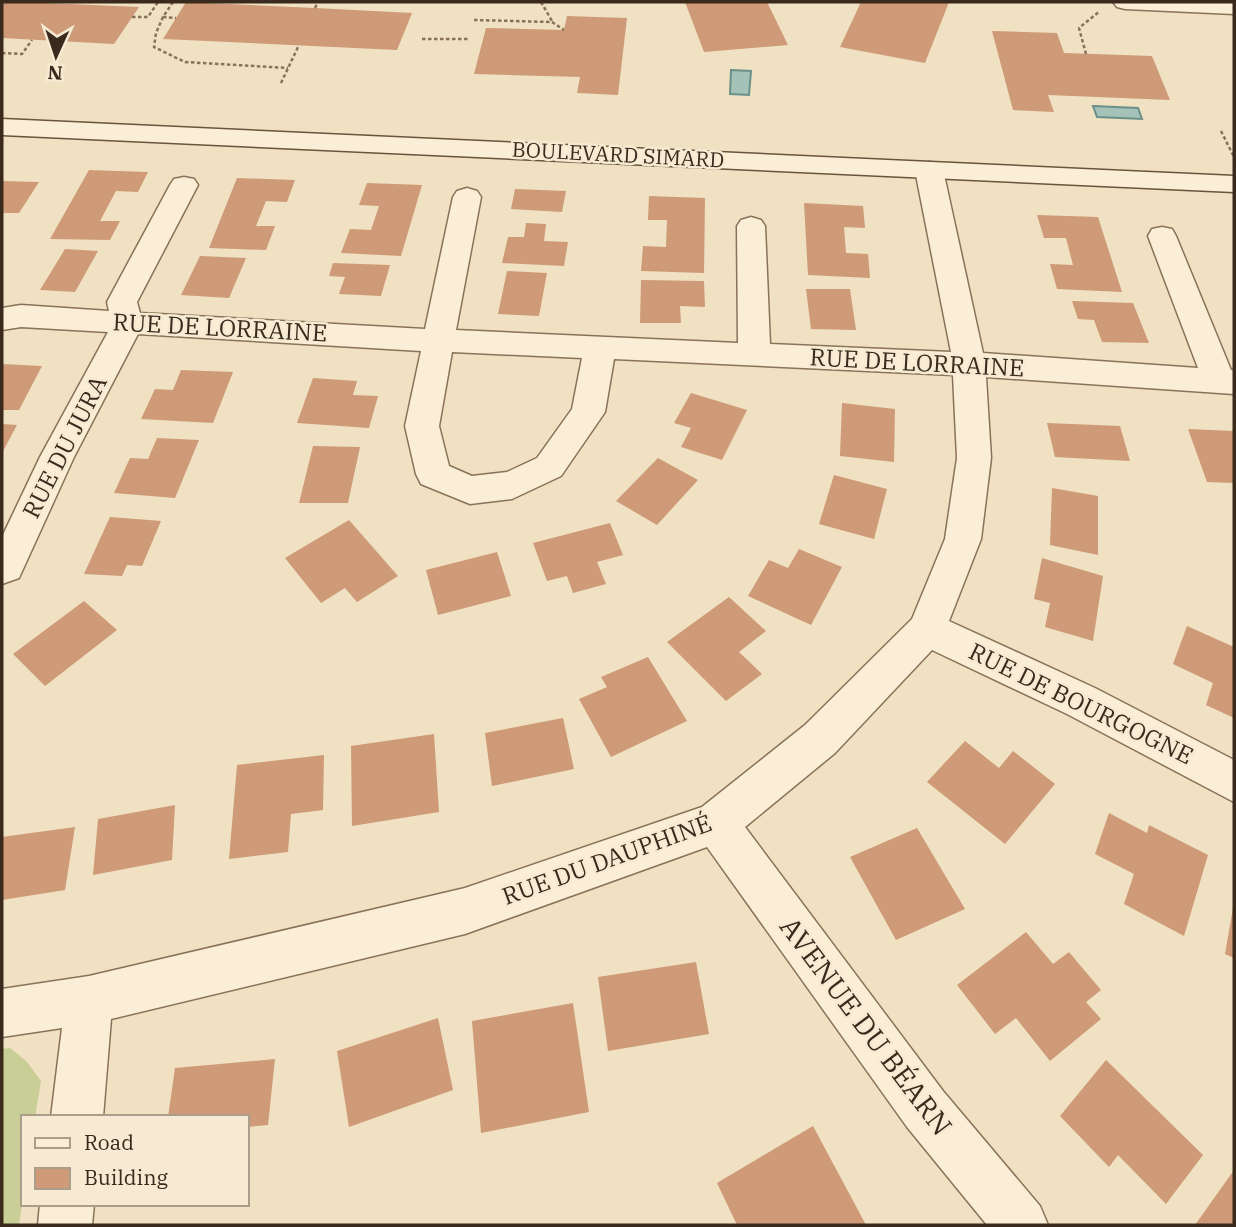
<svg xmlns="http://www.w3.org/2000/svg" width="1236" height="1227" viewBox="0 0 1236 1227" font-family="'IBM Plex Serif',serif">
<style>
.green{fill:#c8ce96}
.water{fill:#a5c2b9;stroke:#6b9087;stroke-width:2}
.building{fill:#ce9a77}
.lines{fill:none;stroke-linecap:round;stroke-linejoin:round}
.street-casing{stroke:#8a7259;stroke-width:3}
.secondary-casing{stroke:#6b533c;stroke-width:3}
.path{stroke:#8a7259;stroke-width:2.5;stroke-dasharray:3.5 2.5;stroke-linecap:butt}
.street{fill:#faeed6;fill-rule:evenodd}
.secondary{fill:#faeed6;fill-rule:evenodd}
.labels{text-anchor:middle;stroke-width:5;stroke-linejoin:round;paint-order:stroke}
.far-street-label{font-size:21px;fill:#392a1d;stroke:#f6ebd2}
.street-label{font-size:24px;fill:#392a1d;stroke:#f6ebd2}
.near-street-label{font-size:28px;fill:#392a1d;stroke:#f6ebd2}
</style>
<rect width="100%" height="100%" fill="#efe1c2"/>
<!-- green -->
<path class="green" d="M10 1048 27 1062 41 1081 35 1117H23V1198L19 1225H2V1049Z"/>
<!-- water -->
<g class="water">
<path d="M731 70 751 71 749 95 730 94Z"/>
<path d="M1093 106 1138 108 1142 119 1097 117Z"/>
</g>
<!-- building -->
<g class="building">
<path d="M2 2H24L139 7 114 44 2 38Z"/>
<path d="M186 2 315 8 412 13 397 50 163 39Z"/>
<path d="M685 2H767L788 45 704 52Z"/>
<path d="M861 2H949L925 63 840 47Z"/>
<path d="M567 16 627 18 618 95 577 93 580 77 474 74 486 28 564 30Z"/>
<path d="M992 31 1057 33 1064 53 1152 56 1170 100 1048 95 1054 112 1013 110Z"/>
<path d="M89 170 148 172 138 192 116 191 100 221H120L110 240 50 239Z"/>
<path d="M237 178 295 180 287 202 266 201 256 226H275L266 250 209 248Z"/>
<path d="M2 181 39 182 19 213H2Z"/>
<path d="M367 183 422 185 401 256 341 253 350 229 371 230 379 206 359 205Z"/>
<path d="M515 189 566 191 562 212 511 209Z"/>
<path d="M649 196 705 198 704 273 641 271 643 246 666 247 667 220H648Z"/>
<path d="M804 203 863 206 865 228 844 227 846 253 868 254 870 278 808 275Z"/>
<path d="M1037 215 1098 217 1122 292 1057 289 1050 264 1073 265 1066 238H1044Z"/>
<path d="M526 223 546 224 544 241 568 242 564 266 502 263 508 237H524Z"/>
<path d="M65 249 98 251 75 292 40 290Z"/>
<path d="M200 256 246 258 229 298 181 295Z"/>
<path d="M333 263 390 265 381 296 339 294 345 277 329 276Z"/>
<path d="M507 271 547 273 539 316 498 314Z"/>
<path d="M641 280 704 281 705 307 680 306 681 323H640Z"/>
<path d="M806 289H850L856 330 811 329Z"/>
<path d="M1072 301 1133 303 1149 343 1102 342 1094 320 1078 319Z"/>
<path d="M2 364 42 366 19 410H2Z"/>
<path d="M181 370 233 372 213 423 141 419 155 389 173 390Z"/>
<path d="M313 378 357 381 353 395 378 396 369 428 297 423Z"/>
<path d="M691 393 747 410 722 460 681 447 691 428 674 423Z"/>
<path d="M842 403 895 409 894 462 840 456Z"/>
<path d="M1047 423 1120 426 1130 461 1055 457Z"/>
<path d="M2 424 17 425 2 453Z"/>
<path d="M1188 429 1234 431V483L1207 482Z"/>
<path d="M157 438 199 440 175 498 114 493 130 458 148 459Z"/>
<path d="M313 446 360 447 348 503H299Z"/>
<path d="M658 458 698 480 657 525 616 501Z"/>
<path d="M834 475 887 489 874 539 819 524Z"/>
<path d="M1052 488 1098 496V555L1050 545Z"/>
<path d="M110 517 161 521 142 566 127 565 122 576 84 574Z"/>
<path d="M349 520 398 576 357 602 345 588 321 603 285 558Z"/>
<path d="M610 523 623 555 597 562 606 584 573 593 567 576 547 581 533 543Z"/>
<path d="M799 549 842 567 811 625 748 596 769 560 788 568Z"/>
<path d="M497 552 511 596 438 615 426 570Z"/>
<path d="M1042 558 1103 576 1093 641 1045 627 1050 603 1034 599Z"/>
<path d="M729 597 766 631 739 652 762 674 726 701 667 642Z"/>
<path d="M84 601 117 630 45 686 13 654Z"/>
<path d="M1187 626 1234 647V718L1206 705 1213 683 1173 664Z"/>
<path d="M648 657 687 721 611 757 579 699 607 687 601 677Z"/>
<path d="M563 718 574 769 492 786 485 733Z"/>
<path d="M434 734 439 812 352 826 351 746Z"/>
<path d="M965 741 999 768 1013 751 1055 784 1005 844 927 782Z"/>
<path d="M324 755 323 810 291 814 288 852 229 859 237 765Z"/>
<path d="M175 805 172 860 93 875 98 819Z"/>
<path d="M1109 813 1147 833 1149 825 1208 855 1184 936 1124 904 1134 874 1095 854Z"/>
<path d="M75 827 65 890 2 900V837Z"/>
<path d="M917 828 965 909 896 940 850 857Z"/>
<path d="M1233 908H1234V958L1225 954Z"/>
<path d="M1026 932 1053 964 1069 952 1101 990 1086 1002 1101 1019 1050 1061 1016 1018 995 1034 957 985Z"/>
<path d="M696 962 709 1034 608 1051 598 977Z"/>
<path d="M573 1003 589 1112 481 1133 472 1021Z"/>
<path d="M438 1018 453 1090 349 1127 337 1051Z"/>
<path d="M275 1059 268 1125 247 1127V1117H168L175 1068Z"/>
<path d="M1106 1060 1203 1155 1166 1204 1118 1155 1109 1167 1060 1116Z"/>
<path d="M813 1126 866 1225H737L717 1183Z"/>
<path d="M1234 1170V1225H1195Z"/>
</g>
<g class="lines">
<!-- street casing -->
<g class="street-casing">
<g id="street">
<path d="M1113 2H1234V14L1125 9 1117 7Z"/>
<path d="M929 162 939 164 943 170 983 353 1198 368 1148 236 1152 229 1162 227 1172 229 1176 236 1231 370H1234V394L986 377 991 458 981 539 949 621 1095 688 1234 760V802L1067 714 932 650 835 753 745 827 943 1091 1040 1206 1048 1225H987L907 1127 707 847 465 934 111 1019 103 1117H51L62 1028 2 1037V989L89 976 465 888 702 807 805 725 912 619 945 539 957 458 953 375 614 359 605 412 561 476 512 499 470 504 421 484 416 474 405 426 421 351 138 334 74 457 19 578 2 584V537L40 457 108 332 21 327 2 330V308L21 305 109 311 107 302 170 185 174 179 184 177 194 179 198 185 137 302 140 313 425 329 453 197 457 191 467 188 477 191 481 197 456 330 738 343 737 226 741 220 751 217 761 220 765 226 770 344 951 352 915 170 919 164ZM452 352 582 358 572 409 537 458 507 472 472 476 449 466 439 426Z"/>
<path d="M40 1204H94L92 1225H38Z"/>
</g>
</g>
<!-- secondary casing -->
<g class="secondary-casing">
<path id="secondary" d="M2 119 1234 176V192L2 135Z"/>
</g>
<!-- path -->
<g class="path">
<path d="M173 2 163 17 176 18"/>
<path d="M541 2 552 21"/>
<path d="M315 8 318 2"/>
<path d="M132 17H148L158 2"/>
<path d="M163 17 156 33 154 47 185 62 288 68"/>
<path d="M474 20 552 22 564 30"/>
<path d="M422 39H468"/>
<path d="M2 53 22 54 32 40"/>
<path d="M1086 54 1079 28 1100 11"/>
<path d="M281 83 299 45"/>
<path d="M1221 131 1234 157"/>
</g>
<!-- street -->
<use href="#street" class="street"/>
<!-- secondary -->
<use href="#secondary" class="secondary"/>
</g>
<g class="labels">
<!-- far-street labels -->
<g class="far-street-label">
<text transform="translate(618 155) rotate(3)" y="7">BOULEVARD SIMARD</text>
</g>
<!-- street labels -->
<g class="street-label">
<text transform="translate(220 328) rotate(3)" y="8">RUE DE LORRAINE</text>
<text transform="translate(917 363) rotate(3)" y="8">RUE DE LORRAINE</text>
<text transform="translate(65 447) rotate(-63)" y="8">RUE DU JURA</text>
<text transform="translate(1081 704) rotate(26)" y="8">RUE DE BOURGOGNE</text>
<text transform="translate(607 860) rotate(-20)" y="8">RUE DU DAUPHINÉ</text>
</g>
<!-- near-street labels -->
<g class="near-street-label">
<text transform="translate(866 1026) rotate(53)" y="10">AVENUE DU BÉARN</text>
</g>
</g>
<!-- border -->
<rect width="1236" height="1227" fill="none" stroke="#392a1d" stroke-width="7"/>
<!-- legend -->
<rect x="21" y="1115" width="228" height="91" fill="#f6ebd2" stroke="#aa9e8a" stroke-width="2"/>
<rect x="35" y="1138" width="35" height="10" fill="#faeed6" stroke="#aa9e8a" stroke-width="2"/>
<text x="84" y="1150" font-size="21" fill="#392a1d">Road</text>
<rect x="35" y="1168" width="35" height="21" fill="#ce9a77" stroke="#aa9e8a" stroke-width="2"/>
<text x="84" y="1185" font-size="21" fill="#392a1d">Building</text>
<!-- north arrow -->
<g transform="translate(56 56) rotate(183)" stroke="#f6ebd2" stroke-width="5" paint-order="stroke">
<path d="M0-5L12 26L0 18L-12 26Z" fill="#392a1d"/>
<text y="-10" font-size="19" font-weight="bold" text-anchor="middle" fill="#392a1d">N</text>
</g>
</svg>
